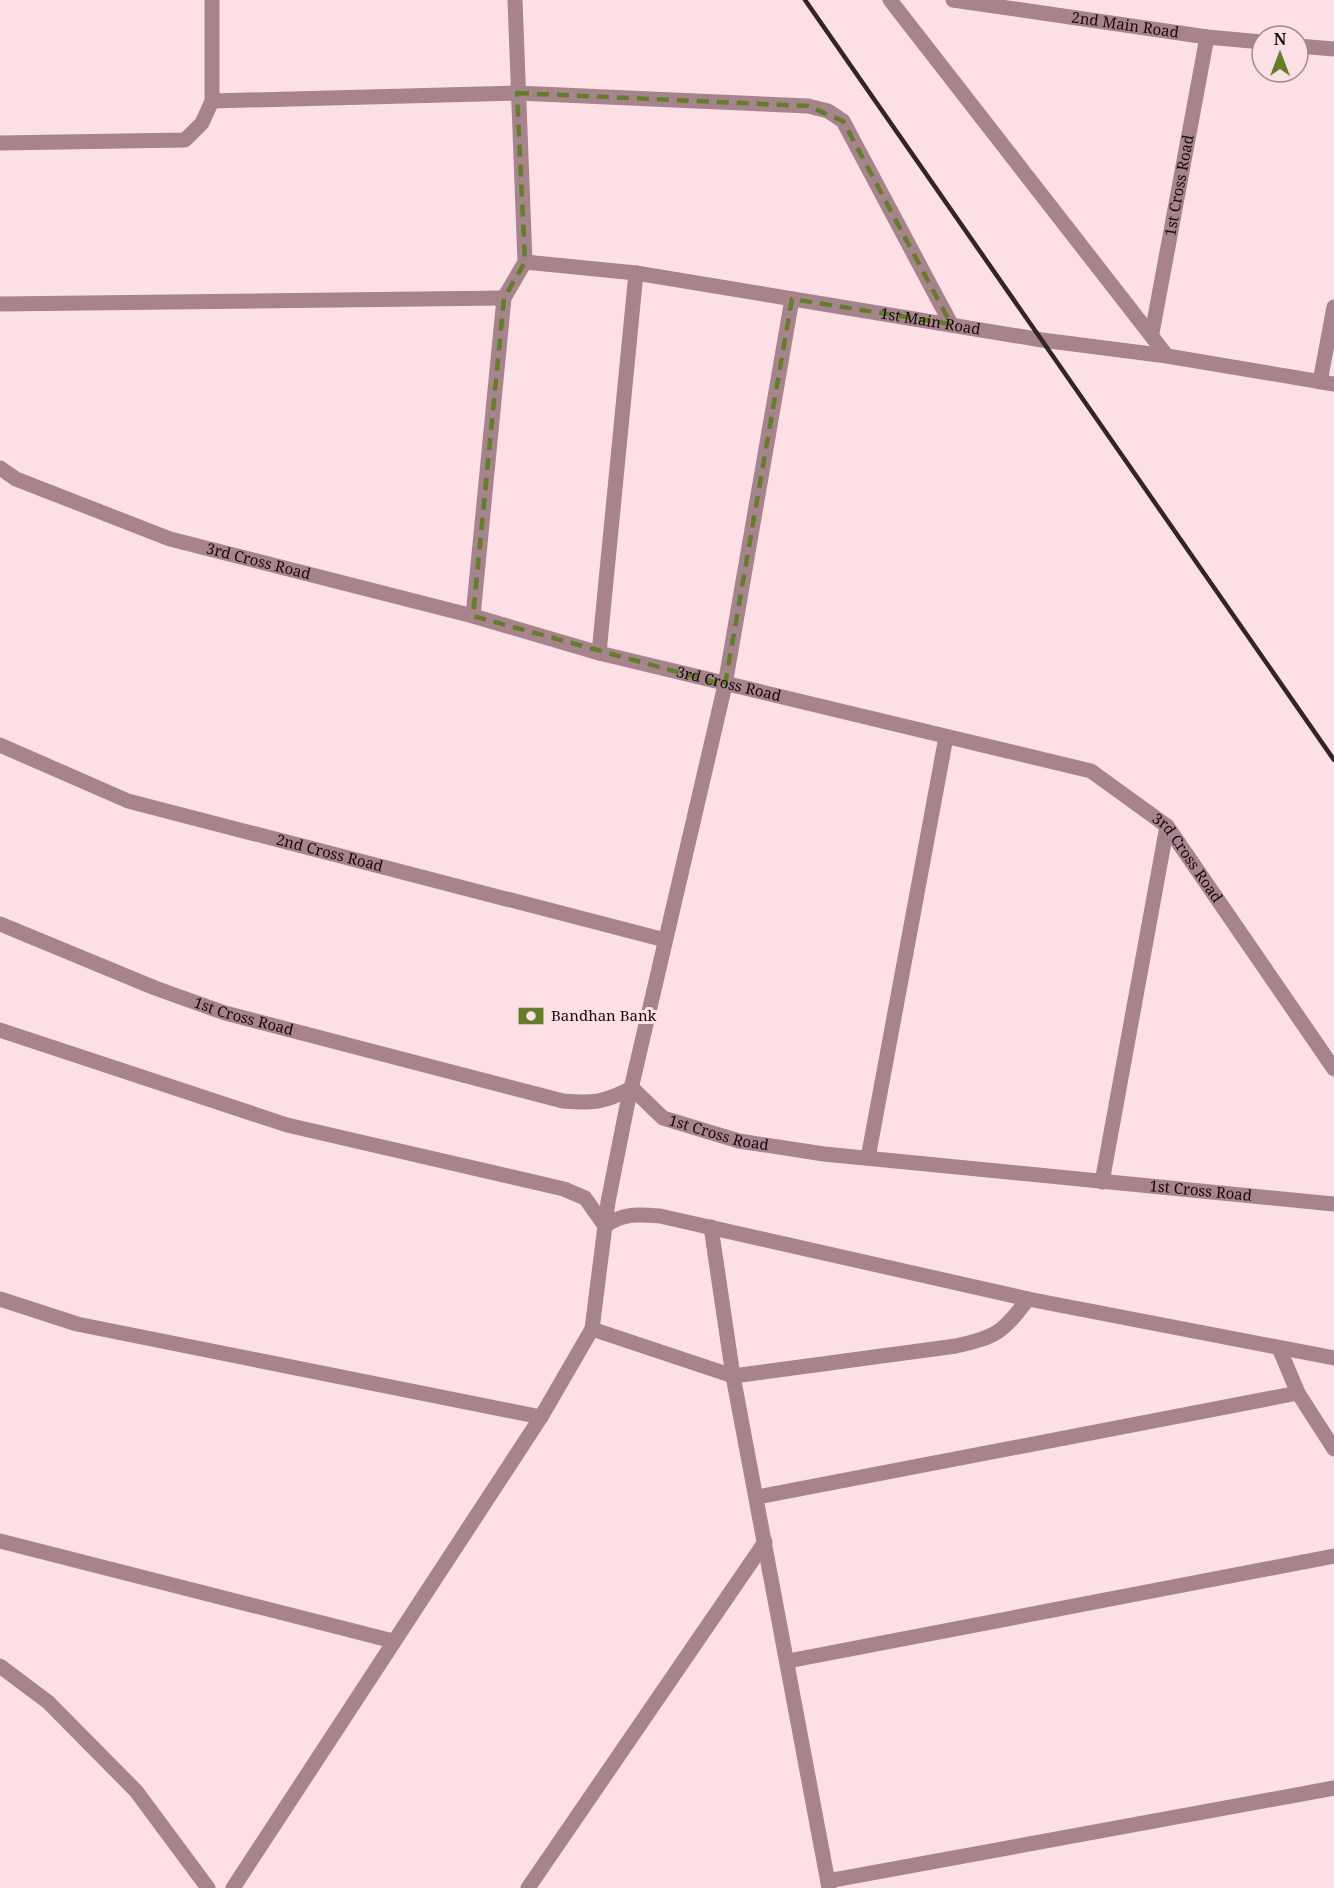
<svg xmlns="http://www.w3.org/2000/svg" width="1334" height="1888" viewBox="0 0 1334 1888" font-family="'Noto Serif',serif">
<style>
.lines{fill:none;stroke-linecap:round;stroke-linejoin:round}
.street{stroke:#a7838c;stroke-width:15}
.rail{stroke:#322428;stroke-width:4.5}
.marked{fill:none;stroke:#667c2d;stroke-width:4.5;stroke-dasharray:12 8;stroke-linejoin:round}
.labels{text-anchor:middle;stroke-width:6;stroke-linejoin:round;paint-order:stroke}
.street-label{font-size:15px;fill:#160a0d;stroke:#fddfe6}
.poi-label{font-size:15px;fill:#160a0d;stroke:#fddfe6;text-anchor:start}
</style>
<rect width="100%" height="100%" fill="#fddfe6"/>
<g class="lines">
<!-- street -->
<g class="street">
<path d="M890 0 1167 356"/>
<path id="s1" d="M953 0 1207 37 1262 42"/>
<path d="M1298 46 1334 49"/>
<path d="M212 101 517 93 808 106 828 111 843 121 951 324"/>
<path d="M0 143 185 140 202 123 212 101V0"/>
<path id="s2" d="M525 262 636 273 1042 340 1167 356 1334 384"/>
<path d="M0 304 504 298"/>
<path id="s3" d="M1152 333 1207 37"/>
<path d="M1320 382 1334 307"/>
<path id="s4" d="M0 468 16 479 170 539 473 616 599 653 1091 771 1167 826 1334 1069"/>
<path d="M473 616 504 298 525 262 515 0"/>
<path d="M599 653 636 273"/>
<path id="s5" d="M0 745 128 801 665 940"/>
<path id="s6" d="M0 924 155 988 225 1013 563 1101C593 1104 605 1102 632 1088L663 1118 739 1141 824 1154 1334 1204"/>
<path d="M0 1030 287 1125 564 1189 585 1198 605 1226C623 1213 638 1214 660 1216L1028 1299 1334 1358"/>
<path d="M868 1158 946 737"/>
<path d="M1102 1182 1167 826"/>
<path d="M711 1227 733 1376 829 1888"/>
<path d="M0 1299 77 1324 541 1417"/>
<path d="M592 1329 733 1376 956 1346C997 1337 1003 1332 1028 1299"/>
<path d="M1279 1348 1298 1393 1334 1449"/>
<path d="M758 1497 1298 1393"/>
<path d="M0 1541 393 1641"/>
<path d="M788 1661 1334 1556"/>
<path d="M0 1666 48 1702 136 1791 208 1888"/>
<path d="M828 1881 1334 1788"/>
<path d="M233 1888 541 1417 592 1329 608 1202 627 1106 725 685 792 299"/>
<path d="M528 1888 765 1542"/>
</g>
<!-- rail -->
<path class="rail" d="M805 0 1334 760"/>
</g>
<!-- marked area -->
<path class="marked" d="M517 93 808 106 843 121 951 324 792 299 725 685 473 616 504 298 525 262Z"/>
<!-- icons -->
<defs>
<g id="bank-bare" transform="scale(2.07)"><path d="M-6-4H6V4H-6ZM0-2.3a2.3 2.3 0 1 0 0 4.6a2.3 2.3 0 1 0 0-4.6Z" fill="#667c2d" stroke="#fddfe6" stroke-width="2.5" paint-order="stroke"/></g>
</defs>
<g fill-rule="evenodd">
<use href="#bank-bare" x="531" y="1016"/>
</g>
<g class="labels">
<!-- street labels -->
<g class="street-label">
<text dy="5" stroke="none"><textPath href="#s1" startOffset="174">2nd Main Road</textPath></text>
<text dy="5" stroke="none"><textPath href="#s3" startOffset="150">1st Cross Road</textPath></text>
<text dy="5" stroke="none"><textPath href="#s2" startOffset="410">1st Main Road</textPath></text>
<text dy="5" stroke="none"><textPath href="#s4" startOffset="276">3rd Cross Road</textPath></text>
<text dy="5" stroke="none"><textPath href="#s4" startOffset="762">3rd Cross Road</textPath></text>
<text dy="5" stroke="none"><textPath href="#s5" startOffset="348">2nd Cross Road</textPath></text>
<text dy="5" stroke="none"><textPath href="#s4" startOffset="1266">3rd Cross Road</textPath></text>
<text dy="5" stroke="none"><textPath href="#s6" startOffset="261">1st Cross Road</textPath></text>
<text dy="5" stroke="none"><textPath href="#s6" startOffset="764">1st Cross Road</textPath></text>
<text dy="5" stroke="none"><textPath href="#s6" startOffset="1250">1st Cross Road</textPath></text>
</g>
<!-- poi labels -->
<g class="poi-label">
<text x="551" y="1021">Bandhan Bank</text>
</g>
</g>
<!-- north arrow -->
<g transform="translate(1280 54)"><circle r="28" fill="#fddfe6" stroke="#a18a8f" stroke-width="1.5"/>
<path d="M0-4.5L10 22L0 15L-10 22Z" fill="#667c2d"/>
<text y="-9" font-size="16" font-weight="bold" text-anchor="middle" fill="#160a0d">N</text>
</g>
</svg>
